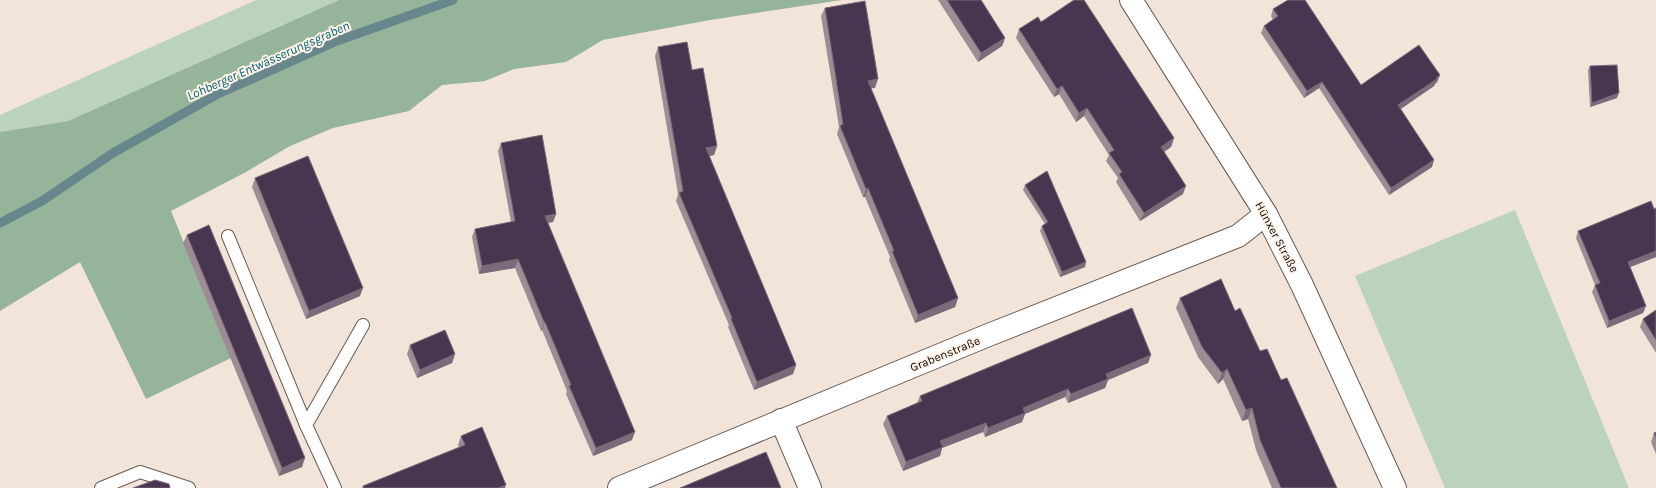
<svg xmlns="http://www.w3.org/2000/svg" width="1656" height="488" viewBox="0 0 1656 488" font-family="Karla,sans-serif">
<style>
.green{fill:#bbd3be}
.forest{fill:#95b499}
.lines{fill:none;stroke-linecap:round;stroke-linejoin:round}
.stream{stroke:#68878d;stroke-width:9}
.lane-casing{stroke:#675b52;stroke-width:14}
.street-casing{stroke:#675b52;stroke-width:24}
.secondary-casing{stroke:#675b52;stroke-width:24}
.lane{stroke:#fff;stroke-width:12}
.street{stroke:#fff;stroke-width:22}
.secondary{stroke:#fff;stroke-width:22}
.wall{fill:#9e8c94}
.shaded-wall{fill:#7b6a79}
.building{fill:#483550;stroke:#7b6a79}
.labels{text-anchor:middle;stroke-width:4;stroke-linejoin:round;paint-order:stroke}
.street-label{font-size:12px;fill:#0f0b07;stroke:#fef2e9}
.water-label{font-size:13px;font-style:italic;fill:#006373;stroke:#fef2e9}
</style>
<rect width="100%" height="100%" fill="#f3e4d9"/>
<!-- green -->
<g class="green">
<path d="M256 0H339L68 121 0 132V115Z"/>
<path d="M1515 210 1629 488H1445L1355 276Z"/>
</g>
<!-- forest -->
<path class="forest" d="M339 0H842L710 20 603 40 566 62 514 69 485 81 442 85 409 111 333 128 290 146 246 172 171 211 231 358 146 399 80 262 0 311V132L68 121Z"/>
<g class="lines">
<!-- stream -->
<path class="stream" d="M0 223 42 201 113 153 216 95 337 41 453 0"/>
<!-- lane casing -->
<g class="lane-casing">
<g id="lane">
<path d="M228 236 306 425"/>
<path d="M101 488 140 472 189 488"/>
<path d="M335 488 306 425 363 325"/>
</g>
</g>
<!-- street casing -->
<g class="street-casing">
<g id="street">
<path d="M781 420 810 488"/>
<path d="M619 488 986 336 1238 236 1266 214"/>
</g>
</g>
<!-- secondary casing -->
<g class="secondary-casing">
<path id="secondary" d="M1131 0 1266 214 1302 285 1395 488"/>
</g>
<!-- lane -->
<use href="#lane" class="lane"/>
<!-- street -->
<use href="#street" class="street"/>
<!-- secondary -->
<use href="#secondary" class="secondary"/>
</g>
<!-- wall -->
<g class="wall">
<path d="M938 0H981L1005 38 1002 46 978 62Z"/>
<path d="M825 8 875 88H871L958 298 955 307 915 323 889 260 890 257 865 197H863L837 134 839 127 821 16Z"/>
<path d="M1273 9 1361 85 1440 75 1437 82 1435 84 1434 86 1401 109 1432 167 1389 195 1319 88 1304 98 1261 33 1264 26 1273 20 1271 16Z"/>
<path d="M1041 22 1174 138 1171 147 1164 152 1183 194 1140 221 1116 182 1118 178 1106 161 1109 155 1084 116 1076 122 1059 94 1054 97 1016 38 1019 29Z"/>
<path d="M658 47 692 70 717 146 714 155 709 156 796 365 793 374 754 390 728 327 729 325 676 201 678 194 655 56Z"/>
<path d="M1590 66 1617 98 1590 107 1588 70Z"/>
<path d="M501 143 556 214 553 222 548 223 632 440 593 456 566 394 567 391 542 330 541 331 515 268 479 274 472 237 475 229 511 222 498 151Z"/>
<path d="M255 178 360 296 306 319 252 187Z"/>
<path d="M1025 185 1085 267 1060 277 1040 231 1042 226 1045 224 1023 190Z"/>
<path d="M1578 231 1656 257 1630 267 1646 306 1643 313 1607 328 1592 292 1595 285 1576 238Z"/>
<path d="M187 235 302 467 279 476 183 243Z"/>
<path d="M1180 298 1235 311 1260 351 1281 380 1337 488H1272L1256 450 1248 419 1242 421 1223 379 1218 384 1198 357 1176 308Z"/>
<path d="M1656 310V353L1640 327 1643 319Z"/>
<path d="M410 345 455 354 452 363 417 378 407 354Z"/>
<path d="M1151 355 1148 363 1108 380 1105 388 1068 403 1065 397 1025 414 1022 422 985 437 983 432 942 448 940 456 903 471 883 424 887 416 917 403 920 396Z"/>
<path d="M1654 433 1656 438V454L1651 442Z"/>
<path d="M461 436 505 488H362L363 486 459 447 458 445Z"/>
</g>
<!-- shaded-wall -->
<g class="shaded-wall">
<path d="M1005 38 1002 46 978 62 981 53Z"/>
<path d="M1440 75 1437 82 1435 84 1434 86 1396 112 1398 105Z"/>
<path d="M878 79 875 88 865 89 868 81Z"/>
<path d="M1322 82 1319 88 1304 98 1307 91Z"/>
<path d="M1062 86 1059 94 1054 97 1057 89Z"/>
<path d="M1619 93 1617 98 1590 107 1592 103Z"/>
<path d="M1087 108 1084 116 1076 122 1079 113Z"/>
<path d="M1174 138 1171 147 1158 156 1161 147Z"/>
<path d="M717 146 714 155 703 157 706 148Z"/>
<path d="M1434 160 1432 167 1389 195 1391 188Z"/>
<path d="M1186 186 1183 194 1140 221 1144 213Z"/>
<path d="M868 188 865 197H863L866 189Z"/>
<path d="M556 214 553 222 542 224 545 216Z"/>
<path d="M1656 251V257L1625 269 1628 262Z"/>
<path d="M518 259 515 268 479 274 482 266Z"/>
<path d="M1086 262 1085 267 1060 277 1062 272Z"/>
<path d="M363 288 360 296 306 319 309 311Z"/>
<path d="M958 298 955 307 915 323 918 315Z"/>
<path d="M1646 306 1643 313 1607 328 1609 321Z"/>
<path d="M544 322H545L542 330 541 331Z"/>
<path d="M455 354 452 363 417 378 420 370Z"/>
<path d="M1151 355 1148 363 1108 380 1105 388 1068 403 1071 394 1106 374Z"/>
<path d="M796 365 793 374 754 390 757 382Z"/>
<path d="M1227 369 1223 379 1218 384 1222 373Z"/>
<path d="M1068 389 1065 397 1025 414 1022 422 985 437 988 428 1023 408Z"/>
<path d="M1252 408 1248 419 1242 421 1246 410Z"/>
<path d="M986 423 983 432 942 448 940 456 903 471 906 462 940 441Z"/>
<path d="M635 432 632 440 593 456 596 448Z"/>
<path d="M305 458 302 467 279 476 282 468Z"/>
<path d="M506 485 505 488H498Z"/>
</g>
<!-- building -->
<g class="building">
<path d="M947 0H981L1005 38 981 53Z"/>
<path d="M1074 0H1084L1174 138 1161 147 1186 186 1144 213 1119 174 1122 172 1109 153 1114 150 1087 108 1079 113 1062 86 1057 89 1019 29 1038 17 1041 22Z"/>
<path d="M1288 0H1305L1361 85 1419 45 1440 75 1436 78 1437 79 1398 105 1434 160 1391 188 1322 82 1307 91 1264 26 1278 16 1273 9Z"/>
<path d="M865 1 878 79 868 81 958 298 918 315 892 251H894L868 188 866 189 840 126 843 124 825 8Z"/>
<path d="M687 42 692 70 703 68 717 146 706 148 796 365 757 382 731 319 732 318 679 193 683 191 658 47Z"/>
<path d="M1617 65 1619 93 1592 103 1590 66Z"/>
<path d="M542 135 556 214 545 216 635 432 596 448 569 386 571 385 545 322H544L518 259 482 266 475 229 515 221 501 143Z"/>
<path d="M308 156 363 288 309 311 255 178Z"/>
<path d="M1047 171 1086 262 1062 272 1042 226 1048 222 1025 185Z"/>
<path d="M1651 201 1654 209 1656 208V251L1628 262 1646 306 1609 321 1595 285 1600 283 1578 231Z"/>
<path d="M209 225 305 458 282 468 187 235Z"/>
<path d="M1221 279 1235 311 1240 308 1260 351 1267 349 1281 380 1287 378 1337 488H1281L1260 440 1252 408 1246 410 1227 369 1222 373 1202 347 1180 298Z"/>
<path d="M1132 308 1151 355 1106 374 1108 379 1071 394 1068 389 1023 408 1025 413 988 428 986 423 940 441 943 447 906 462 887 416 922 401 920 396Z"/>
<path d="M1656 310V340L1643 319Z"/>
<path d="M445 330 455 354 420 370 410 345Z"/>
<path d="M482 427 506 485 498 488H364L363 486 465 445 461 436Z"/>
<path d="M1656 432V438L1654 433Z"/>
<path d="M766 452 781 488H680Z"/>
<path d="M155 480 169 484 170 488H133Z"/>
</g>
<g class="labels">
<!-- street labels -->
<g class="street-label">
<text transform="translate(1277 237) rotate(62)" y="4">Hünxer Straße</text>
<text transform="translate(945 354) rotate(-22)" y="4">Grabenstraße</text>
</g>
<!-- water labels -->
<g class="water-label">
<text transform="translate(268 60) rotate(-24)" y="5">Lohberger Entwässerungsgraben</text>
</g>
</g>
</svg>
